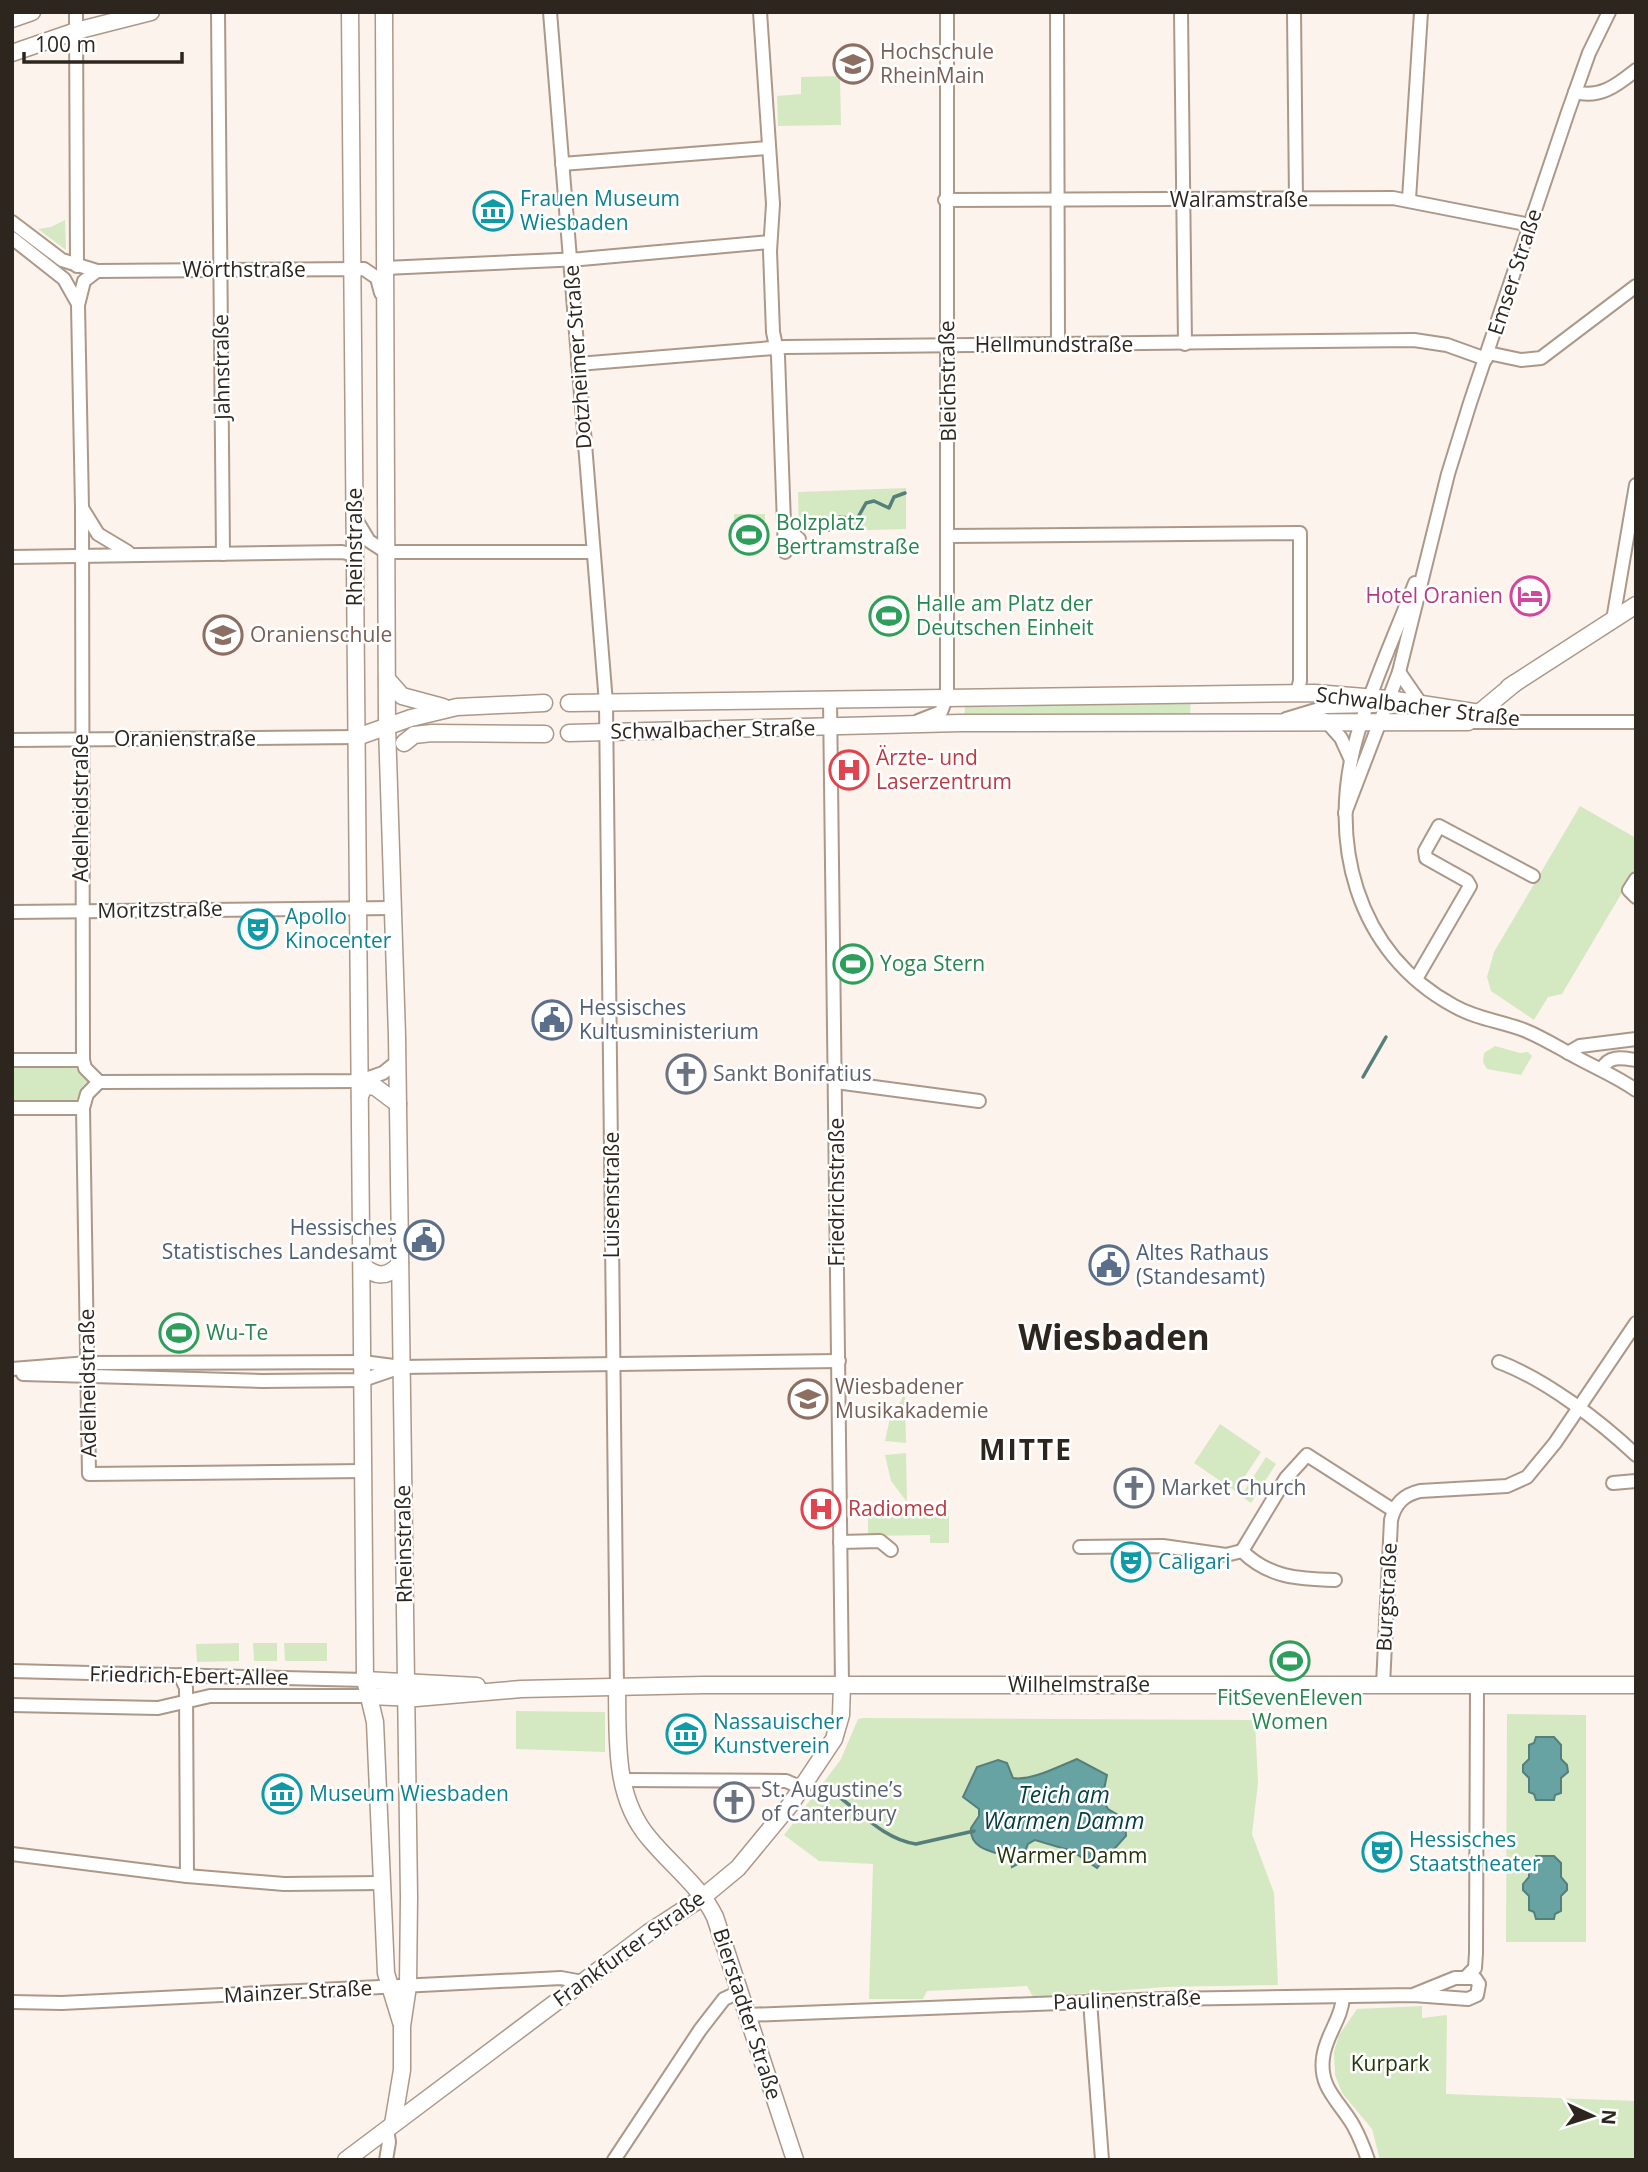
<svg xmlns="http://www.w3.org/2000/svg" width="1648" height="2172" viewBox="0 0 1648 2172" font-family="'Open Sans',sans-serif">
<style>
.green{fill:#d4e9c1}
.water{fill:#67a3a3;stroke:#567e7b;stroke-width:2}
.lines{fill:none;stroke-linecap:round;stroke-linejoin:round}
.stream{stroke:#567e7b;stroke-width:3.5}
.minor-casing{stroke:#ac9889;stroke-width:16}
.major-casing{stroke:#ac9889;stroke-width:19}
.minor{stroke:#fff;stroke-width:12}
.major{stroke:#fff;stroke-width:16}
.labels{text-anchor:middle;stroke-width:5;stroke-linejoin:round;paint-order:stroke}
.education-label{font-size:21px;fill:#785e54;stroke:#fff;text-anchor:start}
.culture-label{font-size:21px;fill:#0d838f;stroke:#fff;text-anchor:start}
.street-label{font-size:21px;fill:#2d261f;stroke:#fff}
.leisure-label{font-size:21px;fill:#27864d;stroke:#fff;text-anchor:start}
.hotel-label{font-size:21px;fill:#b23c85;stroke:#fff;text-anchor:end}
.health-label{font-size:21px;fill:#be3a42;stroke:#fff;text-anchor:start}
.service-label{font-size:21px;fill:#4e5e75;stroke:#fff;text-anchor:start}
.worship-label{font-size:21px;fill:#5b616d;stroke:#fff;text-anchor:start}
.park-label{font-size:21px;fill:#213506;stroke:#fff}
.water-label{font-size:23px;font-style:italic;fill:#013e3e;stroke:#fff}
.district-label{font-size:28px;font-weight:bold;letter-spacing:2px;fill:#2d261f;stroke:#fff}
.town-label{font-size:35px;font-weight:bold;fill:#2d261f;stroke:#fff}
</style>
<rect width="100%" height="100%" fill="#fcf3ed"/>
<!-- green -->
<g class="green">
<path d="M840 76 841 125 778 126 777 96 801 94V77Z"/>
<path d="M65 220 66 250 38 229 51 227Z"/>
<path d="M906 488V529L799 532 798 492Z"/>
<path d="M734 514H765V550L734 551Z"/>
<path d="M1045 700H1191L1190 715 964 719 965 707H1019Z"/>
<path d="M1580 806 1636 838V869L1562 994 1548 997 1534 1020 1491 991 1487 977 1494 952Z"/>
<path d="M1495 1046 1520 1053 1528 1052 1532 1056 1521 1075 1487 1069 1483 1062 1484 1053Z"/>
<path d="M12 1066H74L89 1082 72 1106 12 1105Z"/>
<path d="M905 1394 906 1443 885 1441 890 1418Z"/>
<path d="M1220 1424 1261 1452 1235 1491 1194 1463Z"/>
<path d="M906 1453 907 1502 891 1481 885 1455Z"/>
<path d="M1266 1457 1276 1464 1251 1503 1241 1496Z"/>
<path d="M898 1510H949V1543H930V1535L868 1536V1513H895Z"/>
<path d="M239 1643V1661L197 1662 196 1644Z"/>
<path d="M253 1643H277V1661H254Z"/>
<path d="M284 1643H327V1661H285Z"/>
<path d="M516 1711 605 1712V1752L516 1749Z"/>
<path d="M1507 1714 1586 1715V1942H1506Z"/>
<path d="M863 1718 1255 1720 1258 1783 1252 1834 1274 1893 1278 1985 1166 1987 1033 1997 1027 1986 927 1991 923 1999H869L873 1864 819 1861 784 1835 841 1759 858 1719Z"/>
<path d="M1422 2006V2018L1447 2015 1446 2094 1636 2101V2160H1380L1372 2129 1342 2093 1335 2075 1334 2052 1339 2035 1357 2009Z"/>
</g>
<!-- water -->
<g class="water">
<path d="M1536 1737H1554L1561 1745V1759L1567 1765 1568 1772 1561 1778V1793L1555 1795 1554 1800H1536L1534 1794 1529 1792V1778L1523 1772V1765L1529 1759V1745L1534 1743Z"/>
<path d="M998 1760 1007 1763 1013 1778C1032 1781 1059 1766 1077 1759L1107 1775 1102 1799 1108 1809 1125 1819 1126 1836 1097 1868 1072 1851 1035 1840 1028 1844 1020 1863 1012 1867 1009 1857C996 1852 969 1850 971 1828L979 1816V1809L963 1797 977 1767Z"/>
<path d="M1536 1856H1554L1561 1863V1877L1567 1884V1890L1561 1896V1911L1555 1914 1554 1919H1536L1534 1912 1529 1910V1896L1523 1890V1884L1529 1877V1863L1534 1861Z"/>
</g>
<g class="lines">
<!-- stream -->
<g class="stream">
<path d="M829 530 840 517 857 519 866 503 874 501 889 508 894 497 905 493"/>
<path d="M1363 1077 1386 1037"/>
<path d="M838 1796C862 1814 886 1840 916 1844L974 1831"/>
</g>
<!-- minor casing -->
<g class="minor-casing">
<g id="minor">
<path d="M76 12 77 266"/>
<path d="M218 12 223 554"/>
<path d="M550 12 606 703 617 1687"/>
<path d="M760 12 773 204 770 251 773 332 778 356 785 552"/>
<path d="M1057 12 1058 344"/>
<path d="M1181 12 1185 344"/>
<path d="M1294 12 1296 200"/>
<path d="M1575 92C1600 99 1617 85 1636 70"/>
<path d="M562 164 767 148"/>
<path d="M1409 199 1421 12"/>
<path d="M945 200 1393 198 1530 225"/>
<path d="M12 222 62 260 97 271 364 269 377 278 381 293"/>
<path d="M12 238 64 279 77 302"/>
<path d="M385 268 581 259 770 242"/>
<path d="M97 271 84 281 78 305 82 508 83 1060 85 1068 99 1082"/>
<path d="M1488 353 1521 360 1541 358 1636 286"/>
<path d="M578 364 785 347 1414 340 1447 345 1486 359"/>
<path d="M82 508 98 534 128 552"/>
<path d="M357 521 369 541 386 552H593"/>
<path d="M784 527 799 539"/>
<path d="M949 536 1300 533V681L1297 693"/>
<path d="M12 557 342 552 355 555"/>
<path d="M1415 583C1396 633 1372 684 1357 736 1327 840 1355 952 1454 1006 1477 1019 1500 1021 1524 1030 1542 1037 1559 1048 1576 1057 1596 1068 1616 1076 1636 1090"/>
<path d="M1613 620 1636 485"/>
<path d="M1399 672 1421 704"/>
<path d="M830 699 842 1684"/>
<path d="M1286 719 1326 707 1374 706"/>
<path d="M1325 720 1341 738 1351 760"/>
<path d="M918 721 941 712 947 696V12"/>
<path d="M1468 722H1636"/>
<path d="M12 740 357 737"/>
<path d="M1345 813 1399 672 1448 474 1470 403 1568 112 1589 53 1609 12"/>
<path d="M1636 879 1629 890 1636 897"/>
<path d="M12 912 392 908"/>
<path d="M1416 979 1470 886 1467 881 1426 858 1425 851 1439 826 1533 876"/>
<path d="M1568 1053 1580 1046 1636 1039"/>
<path d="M12 1060H83"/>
<path d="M1602 1069C1609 1055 1622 1058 1636 1060"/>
<path d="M99 1082 87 1094 83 1108 89 1474 364 1471"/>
<path d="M99 1082 360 1081 383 1073 398 1061"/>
<path d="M836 1082 979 1101"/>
<path d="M12 1108H83"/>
<path d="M1499 1362C1545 1379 1600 1421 1636 1455"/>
<path d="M12 1369 88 1363 363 1362 401 1367 839 1361"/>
<path d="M23 1374 262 1381 363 1380 398 1368"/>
<path d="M1613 1483 1636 1481"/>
<path d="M840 1542 880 1541 891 1550"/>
<path d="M1080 1547 1163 1546 1226 1555 1242 1551"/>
<path d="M1242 1551 1286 1478 1307 1455 1393 1510"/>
<path d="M1242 1551C1269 1578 1299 1579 1335 1580"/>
<path d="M12 1671 365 1680"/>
<path d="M180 1675 186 1688 187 1876"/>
<path d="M1383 1685 1391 1520C1395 1504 1403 1495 1420 1491L1507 1486 1527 1477 1555 1443 1636 1323"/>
<path d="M12 1705 158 1708 210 1696H369"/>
<path d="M622 1780 786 1781 802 1788"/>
<path d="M12 1854 187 1876 284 1884 381 1883"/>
<path d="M1466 1977 1475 1968 1476 1953 1477 1685"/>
<path d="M1343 1997C1342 2019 1325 2036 1323 2058 1319 2088 1339 2101 1353 2125 1359 2136 1364 2148 1368 2160"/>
<path d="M1090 2001 1102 2160"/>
<path d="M12 2002 62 2003 561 1978 583 1982"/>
<path d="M747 2015 1164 1999 1413 1995 1468 1999 1477 1995 1479 1984 1475 1978H1455L1413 1995"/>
<path d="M386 2160 389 2142 387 2129"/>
<path d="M614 2160 700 2030 724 1999 739 1992"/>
</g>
</g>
<!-- major casing -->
<g class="major-casing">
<g id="major">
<path d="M350 12 365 1680 375 1722 386 1973 401 2022"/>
<path d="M384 12 387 726 397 1036 409 1897 408 1986 402 2026V2070L393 2124"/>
<path d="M12 19 32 12"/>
<path d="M12 53 76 31 151 12"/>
<path d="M387 679 402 696 443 707"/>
<path d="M1509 687 1636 605"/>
<path d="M569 703 1315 693 1389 699 1480 713"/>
<path d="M569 733 961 723 1468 722 1515 683"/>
<path d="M357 737 411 718 457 707 544 703"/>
<path d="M404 743 414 735 432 733 545 734"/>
<path d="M360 1096 364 1087 374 1086 398 1104"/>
<path d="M362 1264C374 1278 389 1278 400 1263"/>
<path d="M365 1680 477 1686"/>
<path d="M617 1687C618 1738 613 1796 649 1838 671 1865 700 1886 715 1917L795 2160"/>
<path d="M369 1696 416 1698 521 1689 703 1685H1636"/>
<path d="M346 2160 648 1933 703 1897 738 1868 790 1805 834 1739 841 1715 842 1684"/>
</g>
</g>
<!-- minor -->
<use href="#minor" class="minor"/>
<!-- major -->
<use href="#major" class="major"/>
</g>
<!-- icons -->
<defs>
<g id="university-ring" transform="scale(2.0125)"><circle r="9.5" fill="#fff" stroke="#8d6e63" stroke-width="1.5"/><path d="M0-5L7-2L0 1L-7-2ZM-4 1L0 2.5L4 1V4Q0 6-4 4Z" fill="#8d6e63"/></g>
<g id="museum-ring" transform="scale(2.0125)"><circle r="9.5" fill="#fff" stroke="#0f9aa8" stroke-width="1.5"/><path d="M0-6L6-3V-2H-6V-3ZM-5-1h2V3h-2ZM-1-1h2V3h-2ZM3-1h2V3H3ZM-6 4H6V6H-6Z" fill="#0f9aa8"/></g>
<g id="stadium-ring" transform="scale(2.0125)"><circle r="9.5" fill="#fff" stroke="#2e9e5b" stroke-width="1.5"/><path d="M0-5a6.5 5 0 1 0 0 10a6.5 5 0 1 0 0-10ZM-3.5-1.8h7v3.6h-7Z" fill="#2e9e5b"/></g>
<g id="hotel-ring" transform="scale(2.0125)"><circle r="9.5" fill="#fff" stroke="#d1479c" stroke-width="1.5"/><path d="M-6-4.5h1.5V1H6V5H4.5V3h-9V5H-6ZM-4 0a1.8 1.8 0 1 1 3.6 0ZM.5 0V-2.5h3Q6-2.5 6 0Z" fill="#d1479c"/></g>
<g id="school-ring" transform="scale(2.0125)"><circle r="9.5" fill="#fff" stroke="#8d6e63" stroke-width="1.5"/><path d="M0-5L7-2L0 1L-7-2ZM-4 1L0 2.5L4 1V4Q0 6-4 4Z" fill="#8d6e63"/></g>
<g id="hospital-ring" transform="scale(2.0125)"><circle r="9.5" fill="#fff" stroke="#e0444e" stroke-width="1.5"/><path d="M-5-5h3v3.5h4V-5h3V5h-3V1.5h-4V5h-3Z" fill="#e0444e"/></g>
<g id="theatre-ring" transform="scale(2.0125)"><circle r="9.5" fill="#fff" stroke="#0f9aa8" stroke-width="1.5"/><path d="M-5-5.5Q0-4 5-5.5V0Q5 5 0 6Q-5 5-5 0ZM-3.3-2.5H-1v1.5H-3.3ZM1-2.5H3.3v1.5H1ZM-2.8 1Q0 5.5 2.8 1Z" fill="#0f9aa8"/></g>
<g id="civic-ring" transform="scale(2.0125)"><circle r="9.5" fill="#fff" stroke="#5c6f8a" stroke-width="1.5"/><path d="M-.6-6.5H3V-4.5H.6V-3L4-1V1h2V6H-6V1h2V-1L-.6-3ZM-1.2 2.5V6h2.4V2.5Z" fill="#5c6f8a"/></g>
<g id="church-ring" transform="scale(2.0125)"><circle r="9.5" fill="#fff" stroke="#6b7280" stroke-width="1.5"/><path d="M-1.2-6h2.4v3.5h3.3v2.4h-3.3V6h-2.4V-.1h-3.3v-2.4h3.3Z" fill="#6b7280"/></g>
</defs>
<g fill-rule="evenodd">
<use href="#university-ring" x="853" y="64"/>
<use href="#museum-ring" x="493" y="211"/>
<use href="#stadium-ring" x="749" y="535"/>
<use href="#hotel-ring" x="1530" y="596"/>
<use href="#stadium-ring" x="889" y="616"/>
<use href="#school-ring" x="223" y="635"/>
<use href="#hospital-ring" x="849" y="770"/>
<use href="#theatre-ring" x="258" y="929"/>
<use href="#stadium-ring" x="853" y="964"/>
<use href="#civic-ring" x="552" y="1020"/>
<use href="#church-ring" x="686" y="1074"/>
<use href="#civic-ring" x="424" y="1240"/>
<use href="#civic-ring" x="1109" y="1265"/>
<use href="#stadium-ring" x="179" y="1333"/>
<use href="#university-ring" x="808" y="1399"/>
<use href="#church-ring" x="1134" y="1488"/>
<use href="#hospital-ring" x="821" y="1509"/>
<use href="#theatre-ring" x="1131" y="1562"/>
<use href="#stadium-ring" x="1290" y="1661"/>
<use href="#museum-ring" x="686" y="1734"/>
<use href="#museum-ring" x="282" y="1794"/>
<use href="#church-ring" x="734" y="1802"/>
<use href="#theatre-ring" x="1382" y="1852"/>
</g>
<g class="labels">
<!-- education labels -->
<g class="education-label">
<text x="880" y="59">Hochschule<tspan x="880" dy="24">RheinMain</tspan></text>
<text x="250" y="642">Oranienschule</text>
<text x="835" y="1394">Wiesbadener<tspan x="835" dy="24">Musikakademie</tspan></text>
</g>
<!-- culture labels -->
<g class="culture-label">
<text x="520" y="206">Frauen Museum<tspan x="520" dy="24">Wiesbaden</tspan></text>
<text x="285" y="924">Apollo<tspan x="285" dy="24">Kinocenter</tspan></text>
<text x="1158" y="1569">Caligari</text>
<text x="713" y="1729">Nassauischer<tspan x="713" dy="24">Kunstverein</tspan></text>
<text x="309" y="1801">Museum Wiesbaden</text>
<text x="1409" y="1847">Hessisches<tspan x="1409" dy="24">Staatstheater</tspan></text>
</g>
<!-- street labels -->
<g class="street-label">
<text x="1239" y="207">Walramstraße</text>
<text x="244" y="277">Wörthstraße</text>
<text transform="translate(1515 272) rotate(-72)" y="7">Emser Straße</text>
<text x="1054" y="352">Hellmundstraße</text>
<text transform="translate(578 357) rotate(-94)" y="7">Dotzheimer Straße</text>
<text transform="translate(222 367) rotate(-91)" y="7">Jahnstraße</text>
<text transform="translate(948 381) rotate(-91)" y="7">Bleichstraße</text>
<text transform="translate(355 547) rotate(-90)" y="7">Rheinstraße</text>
<text transform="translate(1418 707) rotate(7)" y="7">Schwalbacher Straße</text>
<text transform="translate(713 730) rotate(-1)" y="7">Schwalbacher Straße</text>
<text x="185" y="746">Oranienstraße</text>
<text transform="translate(81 808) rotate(-90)" y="7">Adelheidstraße</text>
<text transform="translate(160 910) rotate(-1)" y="7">Moritzstraße</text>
<text transform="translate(837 1192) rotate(-90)" y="7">Friedrichstraße</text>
<text transform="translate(612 1195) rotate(-90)" y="7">Luisenstraße</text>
<text transform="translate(88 1383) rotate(-91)" y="7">Adelheidstraße</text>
<text transform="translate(404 1544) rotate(-91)" y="7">Rheinstraße</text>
<text transform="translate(1387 1597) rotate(-87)" y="7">Burgstraße</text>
<text transform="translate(189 1676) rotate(1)" y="7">Friedrich-Ebert-Allee</text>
<text x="1079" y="1692">Wilhelmstraße</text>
<text transform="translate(629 1949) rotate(-36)" y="7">Frankfurter Straße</text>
<text transform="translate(298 1992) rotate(-3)" y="7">Mainzer Straße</text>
<text transform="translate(1127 2000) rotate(-2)" y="7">Paulinenstraße</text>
<text transform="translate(747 2014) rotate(72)" y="7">Bierstadter Straße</text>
</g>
<!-- leisure labels -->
<g class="leisure-label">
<text x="776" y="530">Bolzplatz<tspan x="776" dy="24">Bertramstraße</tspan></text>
<text x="916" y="611">Halle am Platz der<tspan x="916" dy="24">Deutschen Einheit</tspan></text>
<text x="880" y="971">Yoga Stern</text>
<text x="206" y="1340">Wu-Te</text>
<text x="1290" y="1705" text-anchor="middle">FitSevenEleven<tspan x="1290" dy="24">Women</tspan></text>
</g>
<!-- hotel labels -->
<g class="hotel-label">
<text x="1503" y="603">Hotel Oranien</text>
</g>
<!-- health labels -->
<g class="health-label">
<text x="876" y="765">Ärzte- und<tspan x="876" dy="24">Laserzentrum</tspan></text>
<text x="848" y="1516">Radiomed</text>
</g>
<!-- service labels -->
<g class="service-label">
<text x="579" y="1015">Hessisches<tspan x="579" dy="24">Kultusministerium</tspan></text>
<text x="397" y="1235" text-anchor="end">Hessisches<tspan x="397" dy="24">Statistisches Landesamt</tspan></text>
<text x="1136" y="1260">Altes Rathaus<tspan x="1136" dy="24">(Standesamt)</tspan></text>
</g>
<!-- worship labels -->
<g class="worship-label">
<text x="713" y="1081">Sankt Bonifatius</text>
<text x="1161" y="1495">Market Church</text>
<text x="761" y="1797">St. Augustine’s<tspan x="761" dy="24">of Canterbury</tspan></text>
</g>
<!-- park labels -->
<g class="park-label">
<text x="1072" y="1863">Warmer Damm</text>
<text x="1390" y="2071">Kurpark</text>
</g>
<!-- water labels -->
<g class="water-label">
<text x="1064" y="1803">Teich am<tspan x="1064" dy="26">Warmen Damm</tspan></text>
</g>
<!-- district labels -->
<g class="district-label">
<text x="1026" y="1460">MITTE</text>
</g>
<!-- town labels -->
<g class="town-label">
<text x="1114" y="1350">Wiesbaden</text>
</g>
</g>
<!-- border -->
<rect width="1648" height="2172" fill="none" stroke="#2d261f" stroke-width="28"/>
<!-- north arrow -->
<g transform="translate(1592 2116) rotate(94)" stroke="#ffffff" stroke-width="5" paint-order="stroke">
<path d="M0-5L12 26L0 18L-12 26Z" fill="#2d261f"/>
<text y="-10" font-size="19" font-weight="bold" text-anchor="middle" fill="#2d261f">N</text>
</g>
<!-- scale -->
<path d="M24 52v10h158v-10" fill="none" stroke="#2d261f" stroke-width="3.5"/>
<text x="35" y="52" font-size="21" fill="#2d261f" stroke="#ffffff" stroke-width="5" paint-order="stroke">100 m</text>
</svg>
